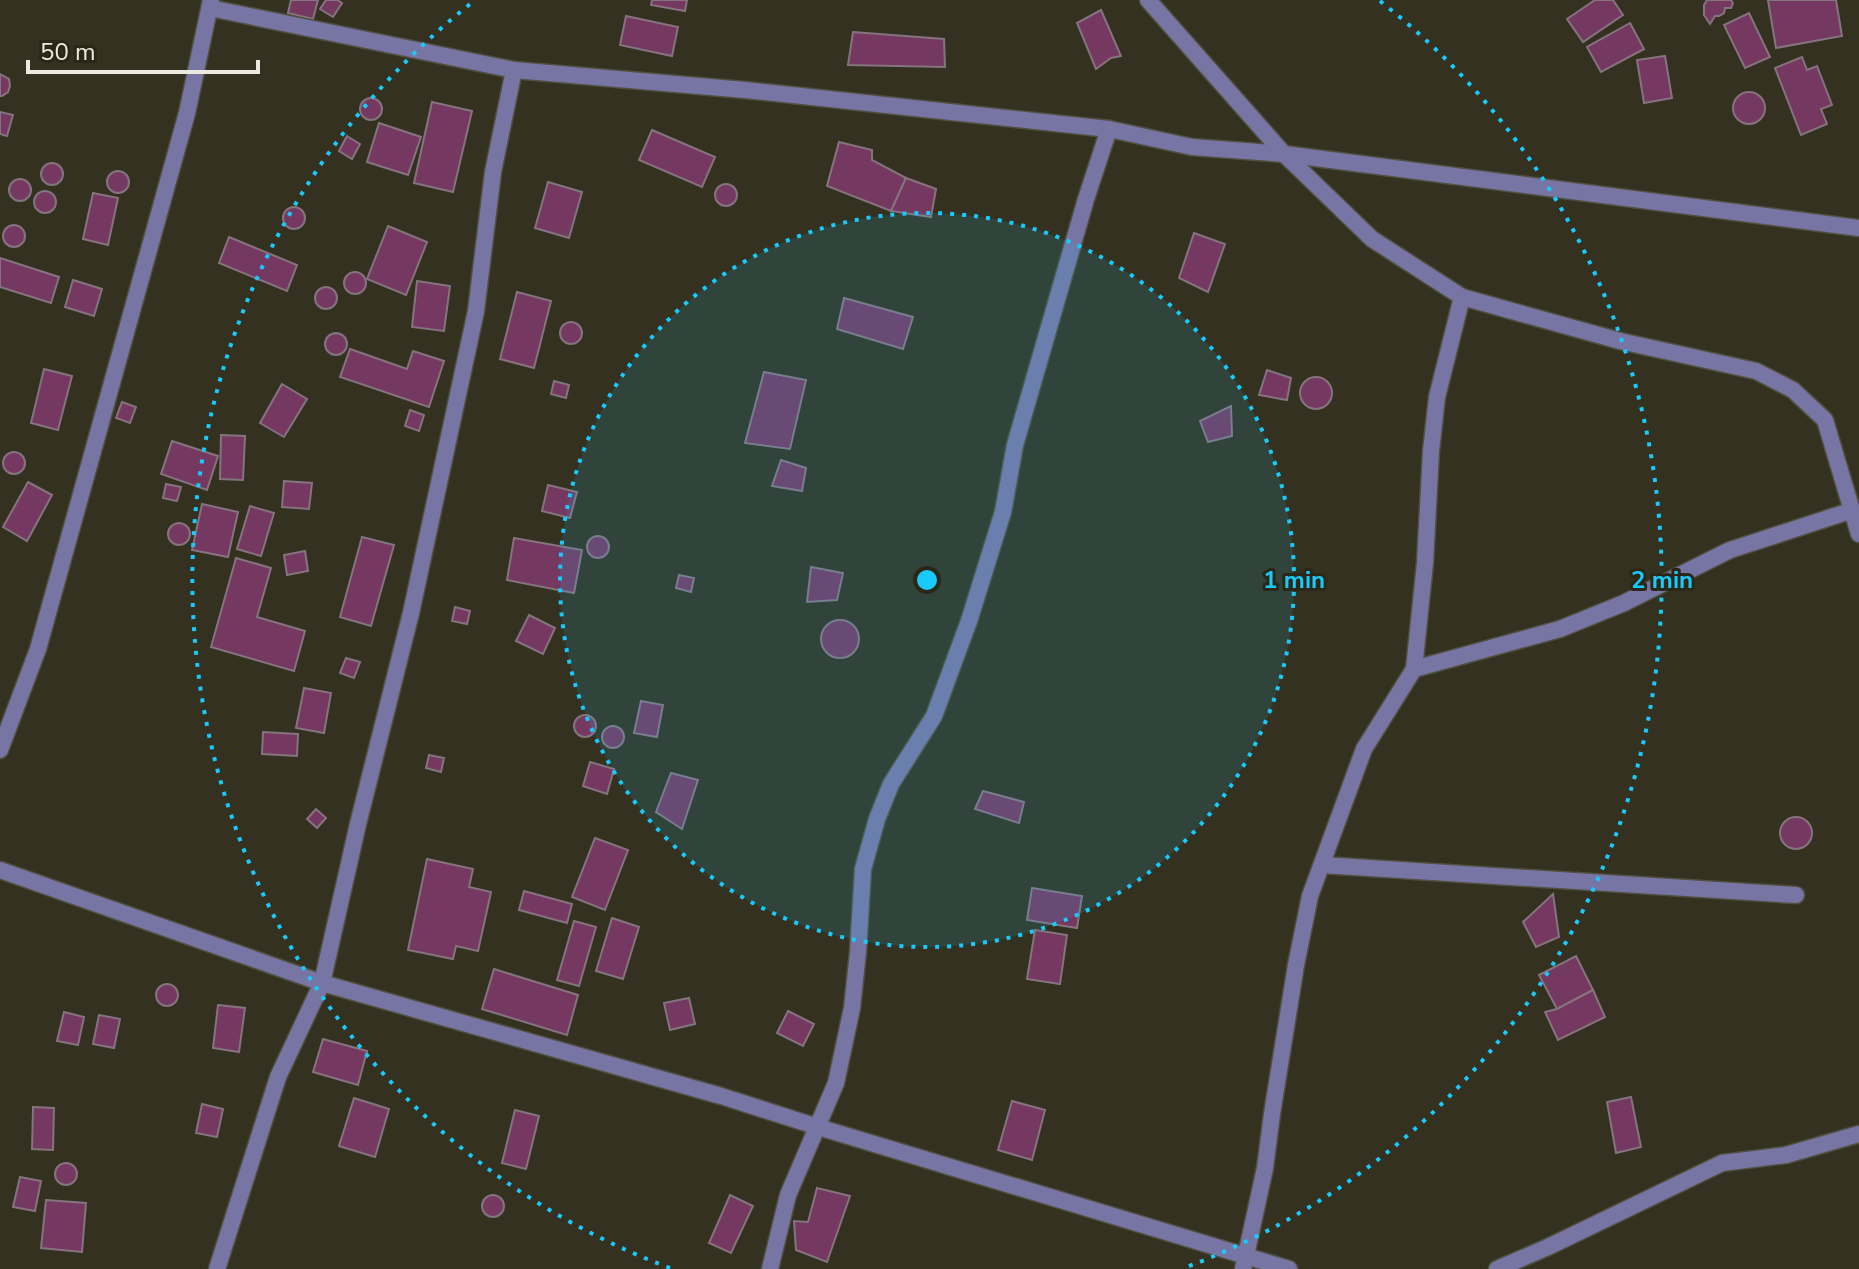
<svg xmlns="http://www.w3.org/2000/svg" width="1859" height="1269" viewBox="0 0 1859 1269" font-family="'Nunito Sans',sans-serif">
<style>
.building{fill:#743861;stroke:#85737e;stroke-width:2}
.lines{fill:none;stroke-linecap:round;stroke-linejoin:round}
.minor-casing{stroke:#514f3f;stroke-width:19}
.minor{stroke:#7775a4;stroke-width:16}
.ring{fill:none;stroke:#19cafc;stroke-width:4;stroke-dasharray:4 8}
.centre{fill:#19cafc;stroke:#2a2717;stroke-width:4}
.ring-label{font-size:24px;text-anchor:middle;font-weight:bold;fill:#19cafc;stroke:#2a2717;stroke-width:6;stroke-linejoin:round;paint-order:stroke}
</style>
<rect width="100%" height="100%" fill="#343120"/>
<!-- building -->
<g class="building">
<path d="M291 0H318L313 19 288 13Z"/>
<path d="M326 0H337L342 3 333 17 320 9Z"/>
<path d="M652 0H687L685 11 651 5Z"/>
<path d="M1595 0H1613L1623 15 1583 42 1567 19Z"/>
<path d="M1707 0H1731L1733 3 1731 8H1725L1724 13 1719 16H1715L1710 24 1704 15V5Z"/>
<path d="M1768 0H1836L1842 36 1776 48Z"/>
<path d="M1101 10 1121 56 1111 58 1096 69 1077 23Z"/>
<path d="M1749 13 1770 57 1745 68 1724 25Z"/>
<path d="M626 16 678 27 672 56 620 45Z"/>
<path d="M1630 23 1644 49 1601 72 1587 47Z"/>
<path d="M853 32 944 39 945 67 848 65Z"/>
<path d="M1665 56 1672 98 1644 103 1637 60Z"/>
<path d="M1802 57 1807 70 1817 66 1832 105 1821 109 1827 124 1801 135 1775 68Z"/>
<path d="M0 74 9 79 10 86 8 92 2 96H0Z"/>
<circle cx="1749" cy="108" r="16"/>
<circle cx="371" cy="109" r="11"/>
<path d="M432 102 472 111 453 192 414 183Z"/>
<path d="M0 112 13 115 7 136 0 134Z"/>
<path d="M379 123 421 137 408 175 367 162Z"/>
<path d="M652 130 715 157 702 187 639 160Z"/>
<path d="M347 136 360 144 352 159 339 151Z"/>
<path d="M839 142 872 150V160L906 178 891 211 827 186Z"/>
<circle cx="52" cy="174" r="11"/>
<circle cx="118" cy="182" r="11"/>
<path d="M906 178 936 189 931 217 891 211Z"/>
<circle cx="20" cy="190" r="11"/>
<path d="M548 182 582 192 569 238 535 228Z"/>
<circle cx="726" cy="195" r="11"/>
<circle cx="45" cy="202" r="11"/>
<path d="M93 193 118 198 108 245 83 239Z"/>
<circle cx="294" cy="218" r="11"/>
<circle cx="14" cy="236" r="11"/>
<path d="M388 226 427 242 406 295 367 279Z"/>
<path d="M1194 233 1225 244 1208 292 1179 278Z"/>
<path d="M229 237 297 265 287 291 219 263Z"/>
<path d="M0 258 59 277 51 303 0 287Z"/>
<circle cx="355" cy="283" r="11"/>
<path d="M73 280 102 289 94 316 65 307Z"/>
<path d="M417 281 450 286 444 331 412 327Z"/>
<circle cx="326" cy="298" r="11"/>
<path d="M517 292 551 301 534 368 500 359Z"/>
<path d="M844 298 913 317 903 349 837 329Z"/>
<circle cx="571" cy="333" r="11"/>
<circle cx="336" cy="344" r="11"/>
<path d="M350 349 407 369 413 351 444 361 429 407 340 377Z"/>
<path d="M44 369 72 376 58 430 31 423Z"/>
<path d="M1267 370 1291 378 1287 400 1259 395Z"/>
<path d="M764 372 806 380 790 449 745 443Z"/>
<circle cx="1316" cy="393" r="16"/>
<path d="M554 381 569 385 566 398 551 394Z"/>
<path d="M282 384 307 399 284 437 260 423Z"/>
<path d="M122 402 136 407 130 423 116 418Z"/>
<path d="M1231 406 1232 436 1208 442 1200 421Z"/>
<path d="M410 410 424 415 419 431 405 426Z"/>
<path d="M221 435 245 436 243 480 220 479Z"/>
<path d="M172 441 218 456 207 490 161 474Z"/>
<circle cx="14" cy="463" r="11"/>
<path d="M781 460 806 468 802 491 772 486Z"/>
<path d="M284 481 312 483 309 509 282 507Z"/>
<path d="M28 482 52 495 27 541 3 527Z"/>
<path d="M166 484 181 487 177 501 163 498Z"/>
<path d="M548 485 577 492 570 518 542 511Z"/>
<path d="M202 504 238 512 228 557 192 550Z"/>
<path d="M250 506 274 513 261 556 237 549Z"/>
<circle cx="179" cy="534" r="11"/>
<circle cx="598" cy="547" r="11"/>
<path d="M362 537 394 545 371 626 340 617Z"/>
<path d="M514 538 582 550 574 593 507 580Z"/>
<path d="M305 551 308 571 287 575 284 555Z"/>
<path d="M236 558 271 568 257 617 305 631 294 671 211 647Z"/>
<path d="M811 567 843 573 837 600 807 602Z"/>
<path d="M679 575 694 578 691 592 676 588Z"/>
<path d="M455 607 470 611 467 624 452 621Z"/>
<path d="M529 615 555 628 543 654 516 641Z"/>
<circle cx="840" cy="639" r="19"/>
<path d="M346 658 360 662 354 678 340 673Z"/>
<path d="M304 688 331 693 324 733 296 728Z"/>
<path d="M641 701 663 705 657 737 634 733Z"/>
<circle cx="585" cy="726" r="11"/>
<circle cx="613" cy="737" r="11"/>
<path d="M263 732 298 734 297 756 262 754Z"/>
<path d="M429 755 444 758 441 772 426 768Z"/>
<path d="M590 762 614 769 607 794 583 786Z"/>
<path d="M671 773 698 780 682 829 656 812Z"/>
<path d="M983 791 1024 802 1019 823 975 809Z"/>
<path d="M316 809 326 818 317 828 307 819Z"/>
<circle cx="1796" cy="833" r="16"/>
<path d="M595 838 628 850 605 910 572 897Z"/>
<path d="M427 859 473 869 469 887 491 892 478 951 456 946 453 959 408 950Z"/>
<path d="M1032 888 1082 896 1077 928 1027 920Z"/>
<path d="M524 891 572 904 567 923 519 910Z"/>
<path d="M1553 894 1559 937 1536 947 1523 922Z"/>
<path d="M612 918 639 927 623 979 596 971Z"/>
<path d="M574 921 596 927 579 986 557 980Z"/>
<path d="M1035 930 1067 935 1060 984 1027 979Z"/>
<path d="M1576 956 1593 990 1557 1009 1539 975Z"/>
<path d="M494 969 578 995 567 1035 482 1009Z"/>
<circle cx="167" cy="995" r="11"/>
<path d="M1593 990 1605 1017 1558 1040 1545 1012 1557 1009Z"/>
<path d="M689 998 695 1024 670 1030 664 1003Z"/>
<path d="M218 1005 245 1008 239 1052 213 1048Z"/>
<path d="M788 1011 814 1024 803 1046 777 1033Z"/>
<path d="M64 1012 84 1017 78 1045 57 1041Z"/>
<path d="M99 1015 120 1019 114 1048 93 1044Z"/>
<path d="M323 1039 367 1051 358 1085 313 1072Z"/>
<path d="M1631 1097 1641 1147 1616 1153 1607 1102Z"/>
<path d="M354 1098 389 1109 375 1157 339 1146Z"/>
<path d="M1012 1101 1045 1110 1032 1160 998 1150Z"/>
<path d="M202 1104 223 1109 217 1137 196 1133Z"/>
<path d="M33 1107 54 1108 53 1150 32 1149Z"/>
<path d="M515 1110 539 1116 526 1169 502 1163Z"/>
<circle cx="66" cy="1174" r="11"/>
<path d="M20 1177 41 1181 35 1211 13 1207Z"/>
<path d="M817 1188 850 1196 827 1262 796 1250 794 1221 808 1222Z"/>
<path d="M730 1195 753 1206 731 1253 709 1243Z"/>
<circle cx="493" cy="1206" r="11"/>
<path d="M46 1200 86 1203 82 1252 41 1248Z"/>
</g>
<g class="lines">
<!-- minor casing -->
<g class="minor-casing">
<g id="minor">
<path d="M1148 0 1284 154 1372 239 1462 297 1620 341 1756 371 1793 390 1825 420 1859 534"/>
<path d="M210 8 514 70 745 90 1109 129 1192 147 1284 154 1859 228"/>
<path d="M1414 669 1560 629 1624 603 1730 550 1853 510"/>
<path d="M0 750 38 649 187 113 211 0"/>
<path d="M1322 865 1796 895"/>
<path d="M0 870 322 983 721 1096 818 1127 1289 1269"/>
<path d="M217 1269 278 1077 322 983 358 824 411 613 476 311 493 172 514 70"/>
<path d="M770 1269 788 1195 836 1083 852 1008 858 952 863 869 877 819 891 784 934 716 969 621 1003 512 1015 445 1086 199 1109 129"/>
<path d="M1243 1269 1265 1168 1272 1114 1296 965 1310 896 1364 749 1414 669 1425 563 1431 451 1437 397 1462 297"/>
<path d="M1497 1269 1548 1247 1722 1163 1786 1155 1859 1134"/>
</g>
</g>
<!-- minor -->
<use href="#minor" class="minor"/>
</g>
<!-- distance rings -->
<circle cx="927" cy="580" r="367" fill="#19cafc" fill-opacity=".12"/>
<g class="ring">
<circle cx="927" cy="580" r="367"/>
<path d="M670 1268A735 735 0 0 1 474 1M1380 1A735 735 0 0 1 1184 1268"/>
</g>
<circle cx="927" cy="580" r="12" class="centre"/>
<g class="ring-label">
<text x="1294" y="588">1 min</text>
<text x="1662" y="588">2 min</text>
</g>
<!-- scale -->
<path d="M28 60v12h230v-12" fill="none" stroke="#eceae0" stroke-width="4"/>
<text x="40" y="60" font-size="24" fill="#eceae0" stroke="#2a2717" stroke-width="6" paint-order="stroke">50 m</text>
</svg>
